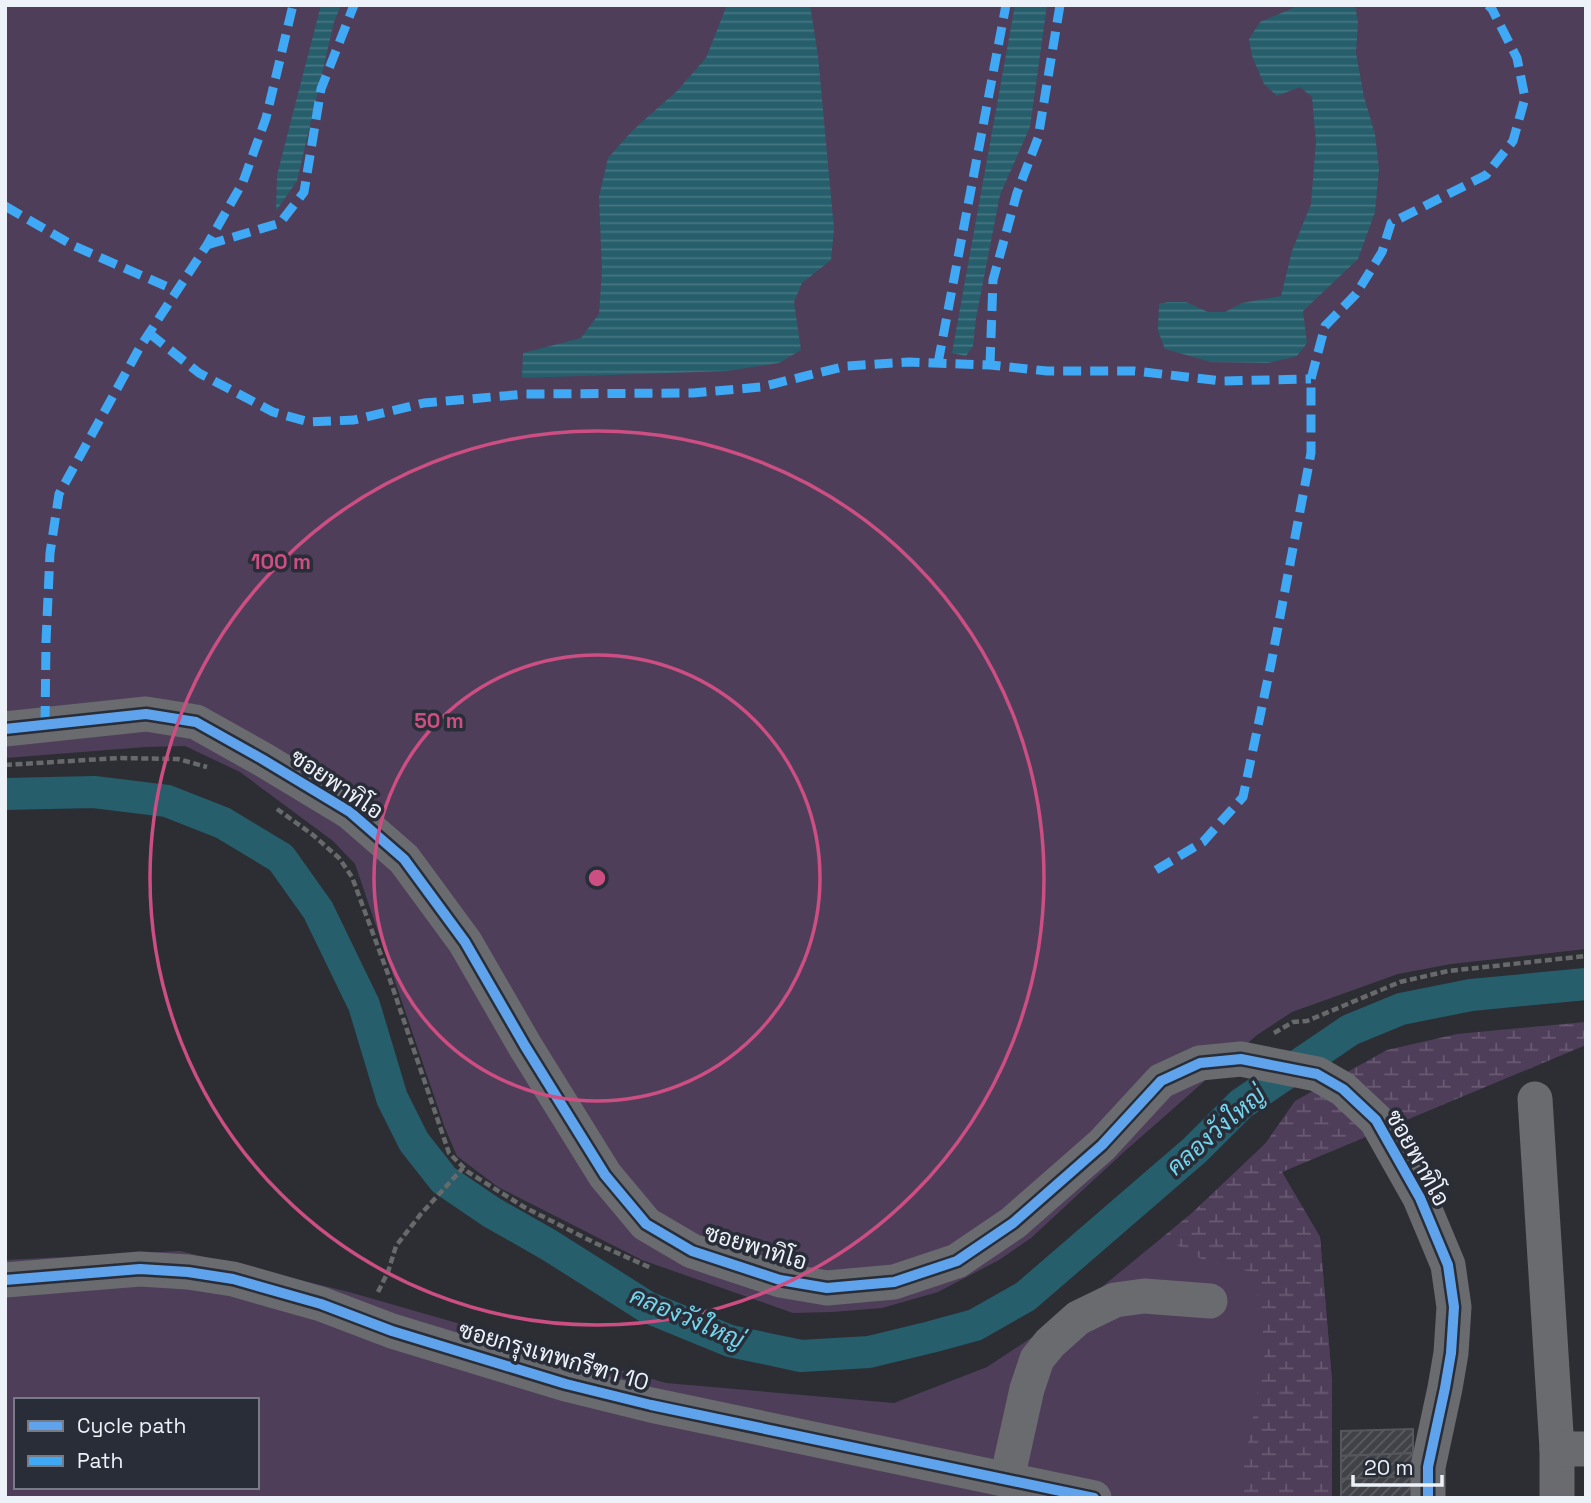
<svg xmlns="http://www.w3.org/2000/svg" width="1591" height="1503" viewBox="0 0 1591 1503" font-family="'Space Grotesk',Sarabun,sans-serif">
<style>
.grass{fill:#4f3e5a;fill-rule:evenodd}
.wetland{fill:url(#wetland-marsh)}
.water{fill:url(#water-rules)}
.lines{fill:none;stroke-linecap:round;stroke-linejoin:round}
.canal{stroke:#265e6c;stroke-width:32}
.building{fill:url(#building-hatch);stroke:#56575c;stroke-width:2}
.path{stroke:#67696b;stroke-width:4.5;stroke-dasharray:7 3.5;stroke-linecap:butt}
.minor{stroke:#696b6e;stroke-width:35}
.quiet{stroke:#3fa9f5;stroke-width:9;stroke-dasharray:18 9;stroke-linecap:butt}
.cycleway-casing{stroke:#282d38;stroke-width:15}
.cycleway{stroke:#60a3ed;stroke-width:10}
.ring{fill:none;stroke:#cd4e82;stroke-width:3.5}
.labels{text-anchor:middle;stroke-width:7;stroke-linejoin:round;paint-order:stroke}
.street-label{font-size:23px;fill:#edf1f8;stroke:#282d38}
.water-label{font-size:24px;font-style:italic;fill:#75d5ed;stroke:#282d38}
.centre{fill:#cd4e82;stroke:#282d38;stroke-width:3.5}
.ring-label{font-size:21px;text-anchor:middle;font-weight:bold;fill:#cd4e82;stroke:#282d38;stroke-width:7;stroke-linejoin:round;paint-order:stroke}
</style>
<defs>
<pattern id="wetland-marsh" width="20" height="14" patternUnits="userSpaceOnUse" patternTransform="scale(1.75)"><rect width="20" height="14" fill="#4f3e5a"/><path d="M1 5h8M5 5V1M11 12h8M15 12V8" fill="none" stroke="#695a72"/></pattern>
<pattern id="water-rules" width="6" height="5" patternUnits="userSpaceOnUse" patternTransform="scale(1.75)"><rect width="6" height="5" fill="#265e6c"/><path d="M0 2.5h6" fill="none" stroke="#467682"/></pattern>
<pattern id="building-hatch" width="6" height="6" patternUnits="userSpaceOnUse" patternTransform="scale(1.75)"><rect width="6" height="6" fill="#414247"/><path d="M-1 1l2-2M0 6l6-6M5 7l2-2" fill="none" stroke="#5d5e62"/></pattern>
</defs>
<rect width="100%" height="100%" fill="#2c2e34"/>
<!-- grass -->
<g class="grass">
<path d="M5 5H1586V949L1451 964 1398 974 1292 1012 1257 1035 1125 1151 1031 1238 999 1260 938 1292 882 1308 832 1312 793 1313 642 1260 498 1187 457 1156 445 1128 355 864 333 841 240 772 185 746 146 747 5 758Z"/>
<path d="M1265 1144 1320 1237 1332 1381V1498H5V1260L180 1251 349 1292 666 1383 894 1403 987 1367 1075 1309 1192 1213ZM16 1400H257V1487H16Z"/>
</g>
<!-- wetland -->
<path class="wetland" d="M1586 1022V1045L1282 1172 1320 1237 1332 1381V1498H1238L1265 1353 1260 1304 1252 1272 1203 1260 1163 1237 1192 1213 1265 1144 1295 1101 1387 1050 1457 1034Z"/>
<!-- water -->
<g class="water">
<path d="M321 5H341L334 22 297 181 276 211 277 175Z"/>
<path d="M727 5H810L818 56 834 229 831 260 802 283 794 302 801 350 779 363 727 371 522 378 523 353 581 338 599 314 602 271 599 197 608 158 633 130 677 91 706 58Z"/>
<path d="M1015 5H1047L1030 127 1000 195 976 318 973 346 966 356 952 353Z"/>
<path d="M1300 5H1355L1358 22 1356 53 1364 97 1375 134 1379 169 1375 212 1358 259 1303 311 1307 343 1297 356 1268 363 1211 362 1165 349 1158 331 1159 304 1168 302H1186L1208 312H1225L1242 303 1281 296 1292 251 1311 204 1316 142 1312 97 1300 87 1277 96 1264 84 1252 56 1249 39 1260 22Z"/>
</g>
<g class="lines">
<!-- canal -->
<path class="canal" d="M5 794 94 792 167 801 223 823 281 858 318 910 364 1005 392 1098 414 1142 444 1180 491 1212 549 1245 647 1307 730 1341 801 1356 869 1352 931 1337 975 1325 1026 1296 1195 1150 1241 1104 1350 1030 1401 1009 1471 995 1586 984"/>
</g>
<!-- building -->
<g class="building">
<path d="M1413 1429V1453L1341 1456V1431Z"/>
<path d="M1413 1453V1476L1341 1479V1456Z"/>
<path d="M1413 1476 1412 1498H1341V1479Z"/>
</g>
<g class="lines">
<!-- path -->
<g class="path">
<path d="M5 765 119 758 178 759 207 767"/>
<path d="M277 809 313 835 339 858 352 877 388 974 449 1153 468 1172 524 1207 595 1243 651 1268"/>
<path d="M1274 1033 1293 1022 1307 1021 1400 982 1448 971 1586 956"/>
<path d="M378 1292 388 1272 396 1246 420 1215 463 1168"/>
</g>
<!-- minor -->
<g class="minor">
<path d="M5 729 146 714 196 722 262 759 350 812 404 859 465 942 525 1046 605 1175 646 1224 692 1251 780 1280 827 1288 894 1282 957 1261 1013 1223 1102 1145 1161 1081 1200 1063 1241 1059 1317 1074 1343 1089 1376 1120 1420 1198 1448 1265 1454 1307 1451 1353 1445 1388 1428 1467V1498"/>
<path d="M1535 1099 1557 1449V1498"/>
<path d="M5 1280 140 1269 188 1272 233 1279 321 1304 392 1331 566 1384 651 1405 1094 1498"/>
<path d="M1557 1449H1586"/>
<path d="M1007 1479 1027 1389 1037 1359 1050 1343 1078 1318 1115 1300 1144 1296 1210 1301"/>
</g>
<!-- quiet -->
<g class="quiet">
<path d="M5 206 74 246 177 291"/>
<path d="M207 245 280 223 304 192 321 89 354 5"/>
<path d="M149 333 199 373 273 412 309 422 354 420 424 403 526 394 693 393 761 387 846 366 909 362 990 365 1047 371H1135L1222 381 1311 379"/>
<path d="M938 363 1006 5"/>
<path d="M990 365 993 280 1017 193 1038 138 1060 5"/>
<path d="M45 724 46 642 50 553 59 494 140 347 207 245 243 182 266 118 293 5"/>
<path d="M1156 870 1203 842 1243 797 1271 664 1311 453V379L1325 326 1356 294 1382 252 1391 223 1486 175 1513 141 1525 98 1517 58 1492 9 1488 5"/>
</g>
<!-- cycleway casing -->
<g class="cycleway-casing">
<g id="cycleway">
<path d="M5 729 146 714 196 722 262 759 350 812 404 859 465 942 525 1046 605 1175 646 1224 692 1251 780 1280 827 1288 894 1282 957 1261 1013 1223 1102 1145 1161 1081 1200 1063 1241 1059 1317 1074 1343 1089 1376 1120 1420 1198 1448 1265 1454 1307 1451 1353 1445 1388 1428 1467V1498"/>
<path d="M5 1280 140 1269 188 1272 233 1279 321 1304 392 1331 566 1384 651 1405 1094 1498"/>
</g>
</g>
<!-- cycleway -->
<use href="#cycleway" class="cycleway"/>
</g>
<!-- distance rings -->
<g class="ring">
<circle cx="597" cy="878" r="223"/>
<circle cx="597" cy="878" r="447"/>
</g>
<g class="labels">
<!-- street labels -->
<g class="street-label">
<text transform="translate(337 784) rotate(34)" y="8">ซอยพาทิโอ</text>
<text transform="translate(1418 1158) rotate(61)" y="8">ซอยพาทิโอ</text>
<text transform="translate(756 1247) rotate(17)" y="8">ซอยพาทิโอ</text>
<text transform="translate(554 1356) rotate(16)" y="8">ซอยกรุงเทพกรีฑา 10</text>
</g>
<!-- water labels -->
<g class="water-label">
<text transform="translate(1216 1131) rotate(-41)" y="8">คลองวังใหญ่</text>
<text transform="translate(687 1318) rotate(23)" y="8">คลองวังใหญ่</text>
</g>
</g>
<circle cx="597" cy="878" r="10" class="centre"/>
<g class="ring-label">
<text x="281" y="569">100 m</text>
<text x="439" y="728">50 m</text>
</g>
<!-- border -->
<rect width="1591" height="1503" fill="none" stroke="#edf1f8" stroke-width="14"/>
<!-- legend -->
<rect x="14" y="1398" width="245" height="91" fill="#282d38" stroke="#777b85" stroke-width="2"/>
<rect x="28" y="1421" width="35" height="10" fill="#60a3ed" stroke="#777b85" stroke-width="2"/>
<text x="77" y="1433" font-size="21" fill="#edf1f8">Cycle path</text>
<rect x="28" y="1456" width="35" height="10" fill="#3fa9f5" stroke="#777b85" stroke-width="2"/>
<text x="77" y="1468" font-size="21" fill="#edf1f8">Path</text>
<!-- scale -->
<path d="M1353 1475v10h89v-10" fill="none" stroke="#edf1f8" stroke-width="3.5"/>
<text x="1364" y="1475" font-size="21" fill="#edf1f8" stroke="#282d38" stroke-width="5" paint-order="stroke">20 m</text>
</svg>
